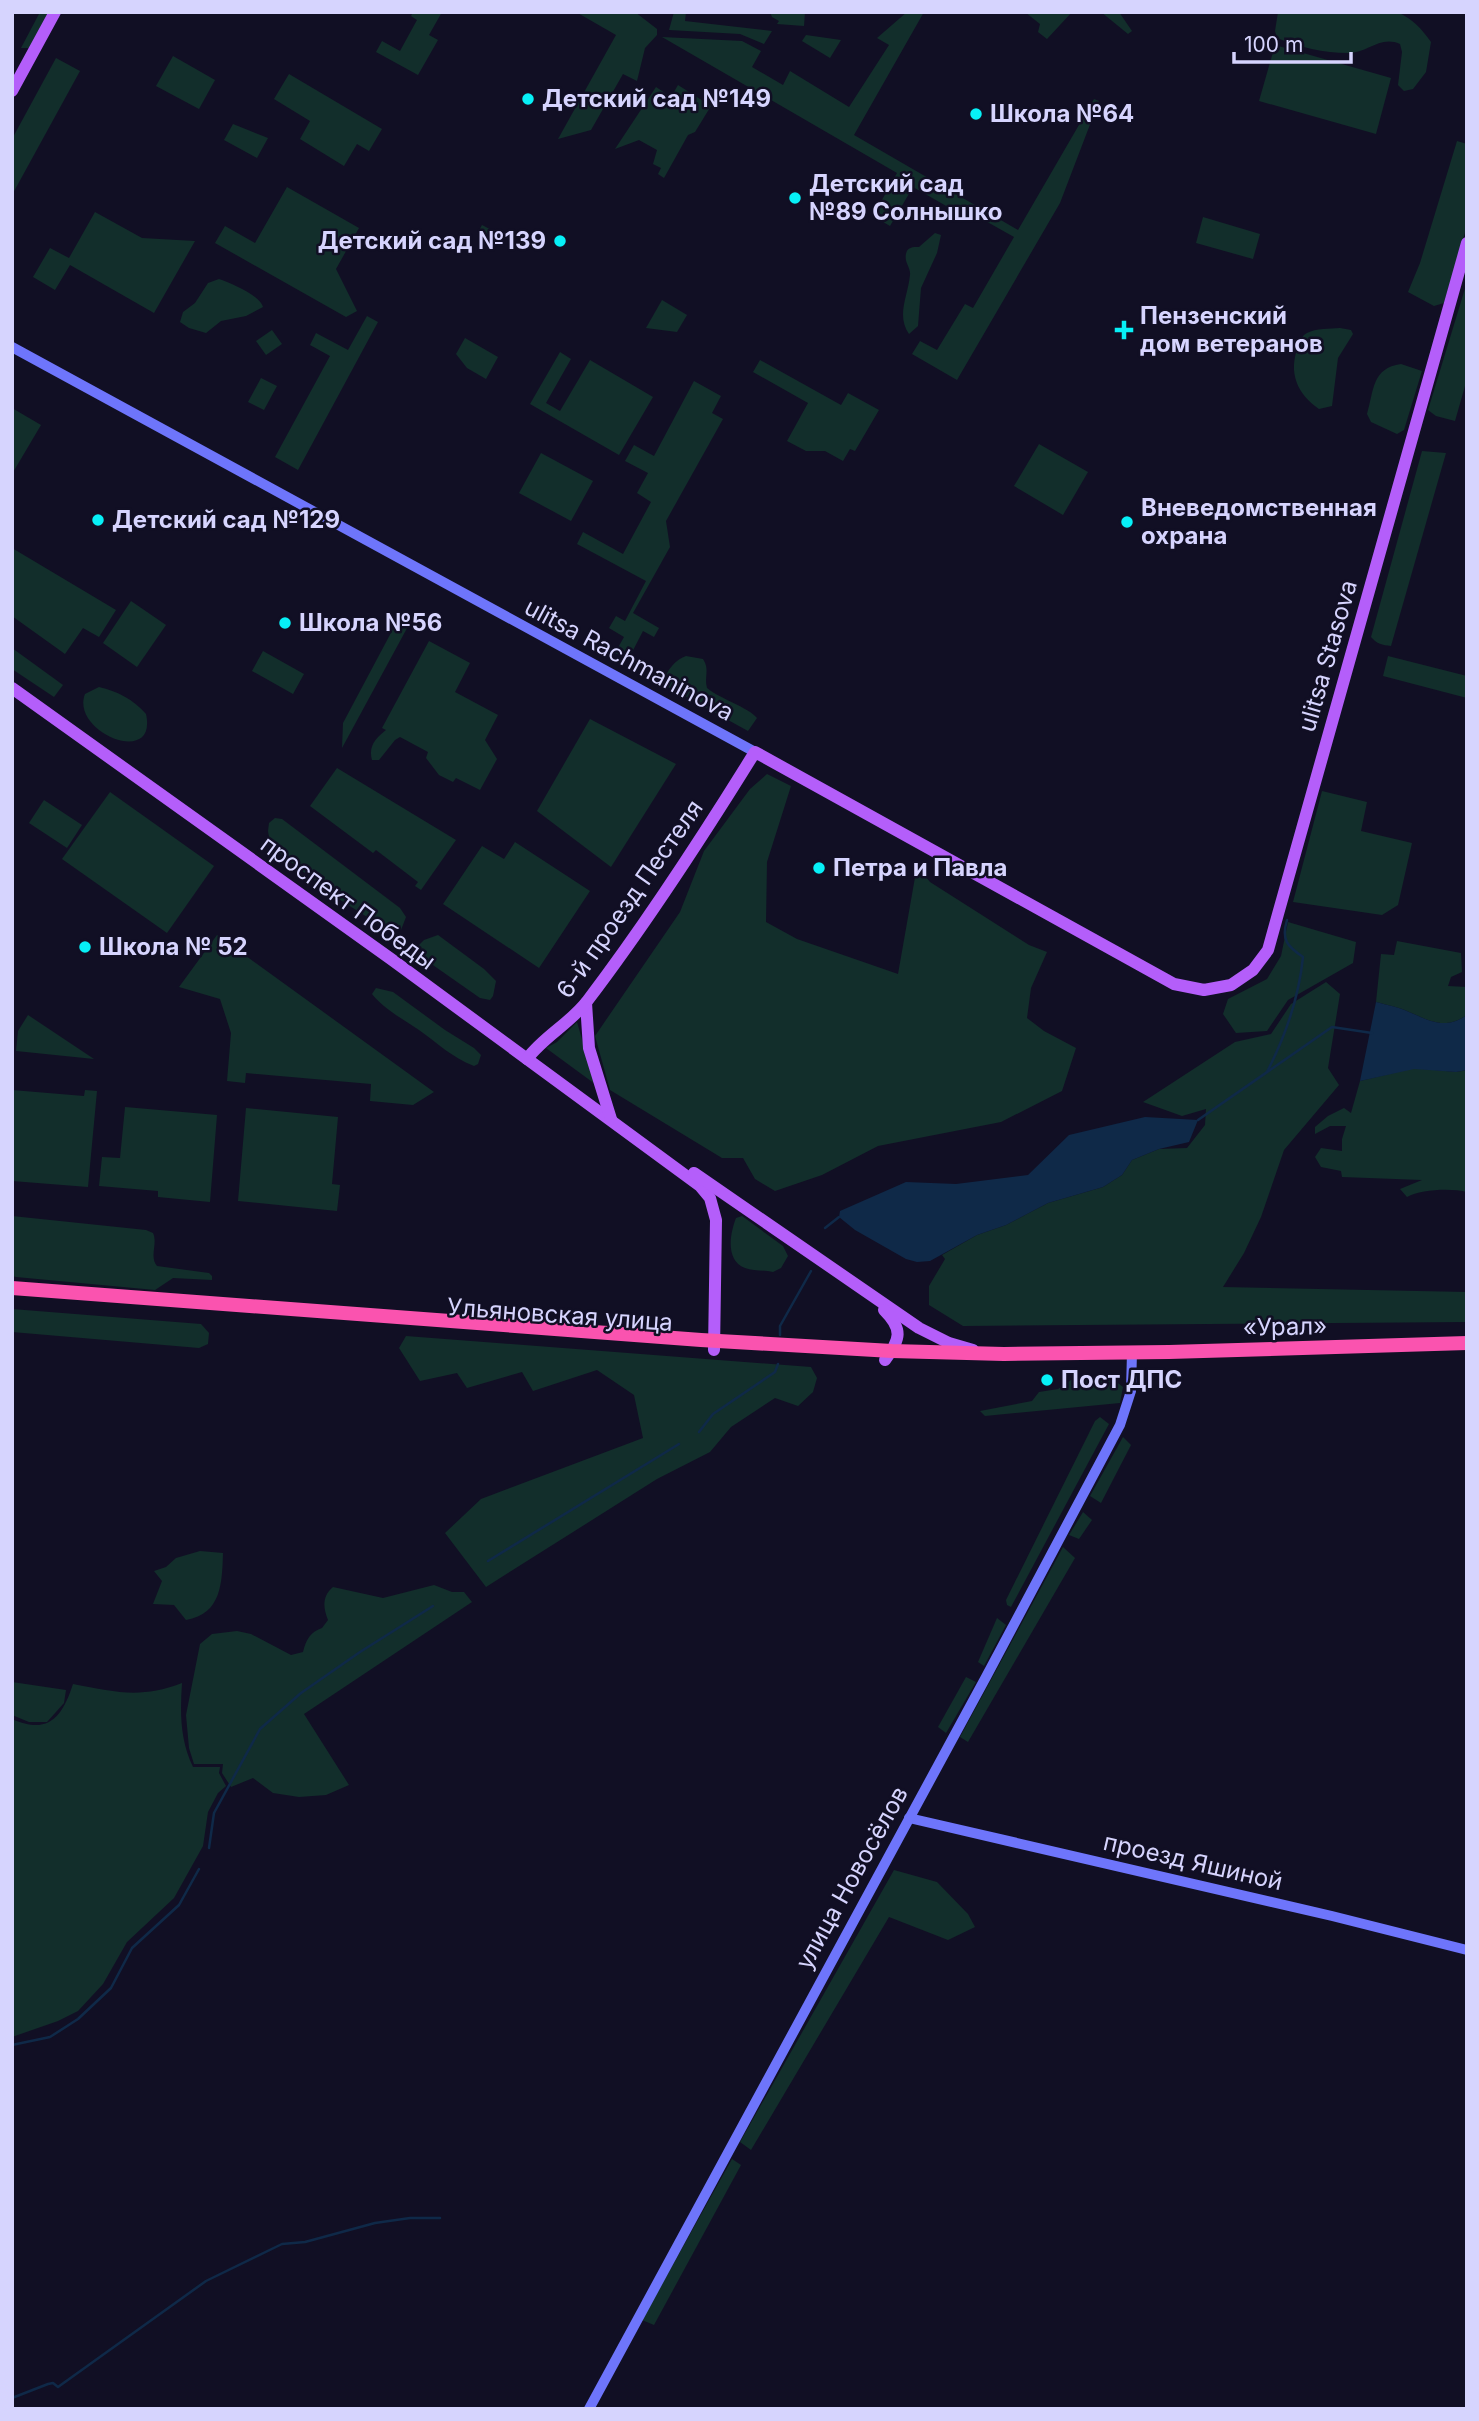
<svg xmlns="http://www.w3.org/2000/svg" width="1479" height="2421" viewBox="0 0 1479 2421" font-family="Inter,sans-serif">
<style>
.green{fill:#122e2b}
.water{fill:#0f2948}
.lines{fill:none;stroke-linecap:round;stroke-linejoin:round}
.stream{stroke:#0f2948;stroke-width:2.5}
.secondary{stroke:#6e75fb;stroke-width:10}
.primary{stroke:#b45efa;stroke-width:12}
.highway{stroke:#fa53af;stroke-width:14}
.poi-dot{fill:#07f0f7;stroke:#110f24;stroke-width:2.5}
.labels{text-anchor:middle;stroke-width:5;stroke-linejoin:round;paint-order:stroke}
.poi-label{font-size:24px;font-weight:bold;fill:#d6d4fe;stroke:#110f24;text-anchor:start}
.street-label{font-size:24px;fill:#d6d4fe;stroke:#110f24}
</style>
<rect width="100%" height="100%" fill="#110f24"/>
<!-- green -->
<g class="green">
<path d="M40 12H48L47 17 30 48H21Z"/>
<path d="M413 12H442L429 35 438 40 418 75 376 52 382 41 400 51 417 20 411 16Z"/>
<path d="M576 12H635L657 29V35L645 48 637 81 623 74 591 130 558 139 616 35Z"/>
<path d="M674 12H686L685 21 772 31 764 44 740 34 669 30Z"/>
<path d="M770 12H805L804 26 777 24 779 21 772 17Z"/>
<path d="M907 12H924L854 135 1018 230 1094 99 1099 101 1060 203 957 380 912 354 920 341 937 350 965 304 973 308 1014 237 966 210 962 215 913 187 890 226 873 216 897 173 662 37 742 41 761 51 752 67 783 85 790 71 849 107 889 45 877 38Z"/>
<path d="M1025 12H1072L1047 39 1038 32 1040 24Z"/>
<path d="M1101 12H1119L1132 31 1128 34Z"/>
<path d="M1278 12H1397C1413 19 1421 28 1431 42L1426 72 1413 89 1404 91 1398 85 1402 52 1400 44C1380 35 1368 53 1348 53 1324 53 1299 47 1277 38L1275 31Z"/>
<path d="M806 35 841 40 830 58 802 41Z"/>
<path d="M1275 45 1391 78 1376 134 1259 101Z"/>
<path d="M173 56 215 80 199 109 156 86Z"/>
<path d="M56 58 80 71 12 195V139Z"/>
<path d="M289 74 382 129 369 151 357 144 344 166 300 139 310 121 274 99Z"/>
<path d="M678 85 711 106 695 132 688 135 664 178 658 174 661 168 653 164 657 150 639 140 615 149 656 87 671 97Z"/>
<path d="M233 124 268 138 257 158 224 140Z"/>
<path d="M1457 141 1467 144V226L1444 303 1434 306 1408 292 1420 263Z"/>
<path d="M287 187 359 228 336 269 357 311 346 317 215 243 225 226 255 243Z"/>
<path d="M95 212 142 238 195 241 154 313 70 265 55 290 33 277 50 248 69 258Z"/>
<path d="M1203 217 1260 234 1253 259 1196 243Z"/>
<path d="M482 225 503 236 498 246 477 234Z"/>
<path d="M935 233 941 235 937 253 921 288 918 326 909 334C896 315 908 296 910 275 911 268 904 262 906 254 907 247 913 247 919 247Z"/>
<path d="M219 279C231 283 261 296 263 307L246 316 221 321 206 333 189 328 180 322 183 312 195 303 208 283Z"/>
<path d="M1467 282V379L1455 421 1436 416 1428 410Z"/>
<path d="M662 300 687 315 677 332 646 328Z"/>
<path d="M367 316 378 322 298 470 275 457 330 356 310 345 316 333 348 350Z"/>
<path d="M1340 328 1351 330 1353 334 1338 358 1332 406 1319 409C1297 394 1288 372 1298 347 1300 342 1301 336 1307 333 1316 328 1330 329 1340 328Z"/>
<path d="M272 330 282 344 266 355 256 341Z"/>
<path d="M465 338 498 357 486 379 467 368 456 354Z"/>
<path d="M560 352 571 359 546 403 560 411 590 360 653 397 619 455 530 404Z"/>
<path d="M760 360 841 405 848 393 879 410 855 451 850 449 843 461 825 451H806L787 441 808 403 753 372Z"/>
<path d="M1401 364 1422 371 1404 430 1397 434 1371 422 1367 414C1374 390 1372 368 1401 364Z"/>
<path d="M261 378 277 386 264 410 248 402Z"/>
<path d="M694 381 721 396 712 413 723 419 666 521 670 547 633 613 659 628 654 637 643 631 628 660 615 653 624 637 609 628 616 616 625 621 646 581 577 544 583 532 623 554 651 502 637 493 648 473 625 461 634 445 654 456Z"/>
<path d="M12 408 41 425 12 474Z"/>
<path d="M1039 444 1088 472 1063 515 1014 486Z"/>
<path d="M1422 451 1446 453 1391 646C1382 645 1377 644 1371 637Z"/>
<path d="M541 453 593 481 571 521 519 493Z"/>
<path d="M12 548 116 610 99 637 83 628 65 654 12 616Z"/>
<path d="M131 601 166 625 137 667 103 643Z"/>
<path d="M401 614 412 619 342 748 343 723Z"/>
<path d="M429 641 470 663 455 692 498 715 485 740 497 759 480 790 456 778 453 782 439 775 426 758 428 752 400 737 395 740 379 760H372C368 746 376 738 386 730L382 728Z"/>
<path d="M12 648 63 685 54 697 12 669Z"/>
<path d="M263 651 304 674 293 694 252 671Z"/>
<path d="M686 656 703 659C710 669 704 677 707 688 720 699 748 707 757 718L748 731 668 687 664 681C667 670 675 660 686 656Z"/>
<path d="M1388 656 1467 676V698L1383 676Z"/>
<path d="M99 687C117 691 134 700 146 714 158 768 70 732 85 694Z"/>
<path d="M590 719 676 764 611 867 537 811Z"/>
<path d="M337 768 456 840 421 890 415 886 418 882 376 850 373 853 310 806Z"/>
<path d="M767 774 791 786 767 862 766 922 797 939 898 974 917 866 930 882 1029 945 1047 952 1031 988 1027 1018 1044 1031 1076 1048 1062 1091 1001 1122 878 1146 822 1175 775 1191 755 1179 743 1158H722L610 1090 595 1036 680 912 704 851 750 789Z"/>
<path d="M1322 791 1367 802 1361 831 1412 843 1398 905 1382 915 1293 902Z"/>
<path d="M110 792 214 866 167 933 62 859Z"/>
<path d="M44 800 82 825 67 848 29 823Z"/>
<path d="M275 818 282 819 400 908 406 917 401 930 383 927 337 898 282 855 270 843 268 831 269 823Z"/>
<path d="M515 842 590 891 539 968 443 904 482 846 504 859Z"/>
<path d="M1288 922 1356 942 1353 963 1288 1000 1267 1031 1236 1033 1223 1014 1228 999 1267 979 1281 956Z"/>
<path d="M217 935 434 1092 413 1105 370 1101 371 1084 246 1073 245 1083 227 1081 231 1033 220 999 179 987Z"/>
<path d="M438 935 484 969 496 981 493 996 490 1000 480 998 420 956 418 946 424 940Z"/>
<path d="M1397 941 1461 953 1462 972 1451 977 1448 986 1467 987V1015C1445 1030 1430 1021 1409 1012 1399 1007 1387 1005 1376 1002L1381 954 1394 955Z"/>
<path d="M1326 982 1340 994 1328 1068 1339 1085 1284 1150 1261 1217 1244 1253 1223 1287 1467 1292V1322L963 1326 929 1305V1286L945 1259 942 1255 977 1235 1006 1225 1048 1203 1103 1187 1122 1175 1132 1160 1159 1149 1187 1148 1205 1125 1206 1109 1182 1116 1143 1102 1235 1042 1271 1034 1291 1004Z"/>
<path d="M376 988 393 992 445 1030 474 1048 481 1055 478 1064 474 1066C451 1057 439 1044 419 1030 403 1019 385 1010 372 994Z"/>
<path d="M28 1015 94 1059 16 1051 18 1031Z"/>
<path d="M577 1022 595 1084 546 1048 557 1042Z"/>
<path d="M1414 1068 1456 1072 1467 1070V1192C1452 1188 1421 1189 1407 1197L1400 1189 1422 1180 1342 1177 1341 1171 1321 1167 1315 1157 1321 1148 1342 1151V1139L1346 1126H1330L1315 1134V1127L1328 1116 1344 1108 1351 1113 1360 1081Z"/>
<path d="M12 1090 84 1096 85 1090 97 1091 88 1187 12 1181Z"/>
<path d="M125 1107 217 1115 210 1202 158 1197V1191L99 1186 102 1157 120 1158Z"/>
<path d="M246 1108 338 1117 332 1184 340 1185 337 1211 238 1201Z"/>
<path d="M12 1216 146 1230 153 1233C158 1244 149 1257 157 1266L209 1273 212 1276V1280L173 1278 155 1290 16 1277 12 1276Z"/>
<path d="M742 1216 783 1246 788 1256 781 1268 773 1272C765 1270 753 1271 745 1268 725 1260 730 1234 736 1218Z"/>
<path d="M12 1309 201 1324 209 1333 208 1344 199 1348 12 1332Z"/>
<path d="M406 1336 811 1367 817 1378 813 1392 798 1406 775 1398 731 1427 710 1452 657 1479 486 1587 445 1533 481 1499 643 1438 634 1395 597 1370 533 1391 522 1372 467 1388 457 1373 420 1381 399 1348Z"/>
<path d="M1071 1380H1114L1123 1387 1120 1403 985 1416 980 1411 1032 1401 1039 1392 1058 1389Z"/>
<path d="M1100 1417 1109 1424 1011 1607 1007 1605 1006 1600 1095 1421Z"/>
<path d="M1123 1437 1131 1445 1101 1503 1090 1496Z"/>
<path d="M1083 1512 1092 1520 1079 1539 1069 1535Z"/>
<path d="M1063 1547 1075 1558 968 1742 960 1737Z"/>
<path d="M200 1551 223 1553C222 1582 222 1614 186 1620L174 1605 153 1604 162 1581 154 1571 166 1567 176 1558Z"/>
<path d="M434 1585 452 1592H464L472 1602 304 1714 349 1785 326 1795 299 1797 273 1793 253 1778 231 1787 222 1773 223 1764H194L189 1748 186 1715 200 1644 212 1634 237 1631 251 1634 291 1655 303 1652C306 1640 310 1632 322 1628L328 1620C323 1608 322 1596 333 1587L383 1598Z"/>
<path d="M997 1618 1006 1625 984 1666 978 1662Z"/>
<path d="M966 1677 976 1682 946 1733 938 1727Z"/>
<path d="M12 1682 66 1690 64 1703 47 1722H29L12 1715Z"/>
<path d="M182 1683C180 1713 180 1740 193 1767H220L219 1773 226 1786 218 1793 208 1812 203 1846 174 1898 127 1942 103 1984 78 2011 58 2021 12 2037V1719C48 1735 62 1718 73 1684 116 1692 140 1699 182 1683Z"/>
<path d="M894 1870 937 1882 968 1914 975 1927 948 1940 889 1917 751 2150 740 2142Z"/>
<path d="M732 2159 741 2165 654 2325 642 2320Z"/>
</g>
<!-- water -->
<g class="water">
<path d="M1376 1002C1387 1005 1399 1007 1409 1012 1430 1021 1445 1030 1467 1015V1070L1456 1072 1414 1069 1360 1081Z"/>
<path d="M1145 1117 1198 1120 1189 1142 1159 1149 1132 1160 1122 1175 1103 1187 1048 1203 1006 1225 977 1235 930 1261 917 1262 906 1259 855 1230 839 1217 840 1211 906 1182 956 1184 1028 1175 1069 1135Z"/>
</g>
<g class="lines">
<!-- stream -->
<g class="stream">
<path d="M1267 1072C1285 1037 1299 996 1303 957 1287 946 1281 940 1287 920"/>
<path d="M1198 1120 1332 1027 1372 1033"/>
<path d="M825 1228 839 1217"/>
<path d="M780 1335V1326L811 1271"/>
<path d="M699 1432 713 1414 775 1372 778 1364"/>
<path d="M488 1561 679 1444"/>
<path d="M209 1848 214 1813 260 1729 301 1693 360 1652 433 1606"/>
<path d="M12 2045 50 2037 78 2019 111 1988 132 1948 179 1905 199 1869"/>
<path d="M12 2398 48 2384 53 2383 58 2387 206 2281 282 2244 305 2242 375 2223 410 2218H440"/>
</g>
<!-- secondary -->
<g class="secondary">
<path d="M12 347 755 752"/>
<path d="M909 1818 1332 1916 1467 1950"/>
<path d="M589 2409 986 1677 1120 1425 1131 1391 1132 1352"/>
</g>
<!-- primary -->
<g class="primary">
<path d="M12 91 55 12"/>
<path d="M12 688 391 959 700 1186 710 1198 716 1220 714 1350"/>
<path d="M586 1003 589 1048 611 1119"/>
<path d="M527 1059C544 1036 571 1023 588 1000 648 921 703 836 755 752L1174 984 1204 990 1231 985 1253 970 1268 950 1278 914 1467 243"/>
<path d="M694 1173 919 1328 949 1343 973 1350"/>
<path d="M884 1310C903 1329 901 1339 885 1360"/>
</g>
<!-- highway -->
<path class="highway" d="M12 1288 701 1340 892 1351 1004 1354 1169 1352 1467 1343"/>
</g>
<!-- markers -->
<g class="poi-dot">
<circle cx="528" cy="99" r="7"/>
<circle cx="976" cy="114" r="7"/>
<circle cx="795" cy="198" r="7"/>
<circle cx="560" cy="241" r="7"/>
<path d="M1120.5 319.5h7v7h7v7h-7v7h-7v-7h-7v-7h7z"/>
<circle cx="98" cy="520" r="7"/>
<circle cx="1127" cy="522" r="7"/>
<circle cx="285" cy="623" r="7"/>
<circle cx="819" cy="868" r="7"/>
<circle cx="85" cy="947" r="7"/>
<circle cx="1047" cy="1380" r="7"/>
</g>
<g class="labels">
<!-- poi labels -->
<g class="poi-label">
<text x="542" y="107">Детский сад №149</text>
<text x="990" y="122">Школа №64</text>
<text x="809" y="192">Детский сад<tspan x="809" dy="28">№89 Солнышко</tspan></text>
<text x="546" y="249" text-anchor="end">Детский сад №139</text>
<text x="1140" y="324">Пензенский<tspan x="1140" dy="28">дом ветеранов</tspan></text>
<text x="1141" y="516">Вневедомственная<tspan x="1141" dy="28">охрана</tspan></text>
<text x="112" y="528">Детский сад №129</text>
<text x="299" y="631">Школа №56</text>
<text x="833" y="876">Петра и Павла</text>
<text x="99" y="955">Школа № 52</text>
<text x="1061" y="1388">Пост ДПС</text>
</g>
<!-- street labels -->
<g class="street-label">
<text transform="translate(1328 656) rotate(-74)" y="8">ulitsa Stasova</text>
<text transform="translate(629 660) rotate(28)" y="8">ulitsa Rachmaninova</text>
<text transform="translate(630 899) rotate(-55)" y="8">6-й проезд Пестеля</text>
<text transform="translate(348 903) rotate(36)" y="8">проспект Победы</text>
<text transform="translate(560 1315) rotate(4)" y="8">Ульяновская улица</text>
<text transform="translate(1285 1327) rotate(-1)" y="8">«Урал»</text>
<text transform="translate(1193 1862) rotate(13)" y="8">проезд Яшиной</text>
<text transform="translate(852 1878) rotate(-61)" y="8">улица Новосёлов</text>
</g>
</g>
<!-- border -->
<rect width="1479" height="2421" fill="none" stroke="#d6d4fe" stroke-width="28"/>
<!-- scale -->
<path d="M1234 52v10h117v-10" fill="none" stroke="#d6d4fe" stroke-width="3.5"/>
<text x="1244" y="52" font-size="21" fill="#d6d4fe" stroke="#110f24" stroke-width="5" paint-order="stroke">100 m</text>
</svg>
